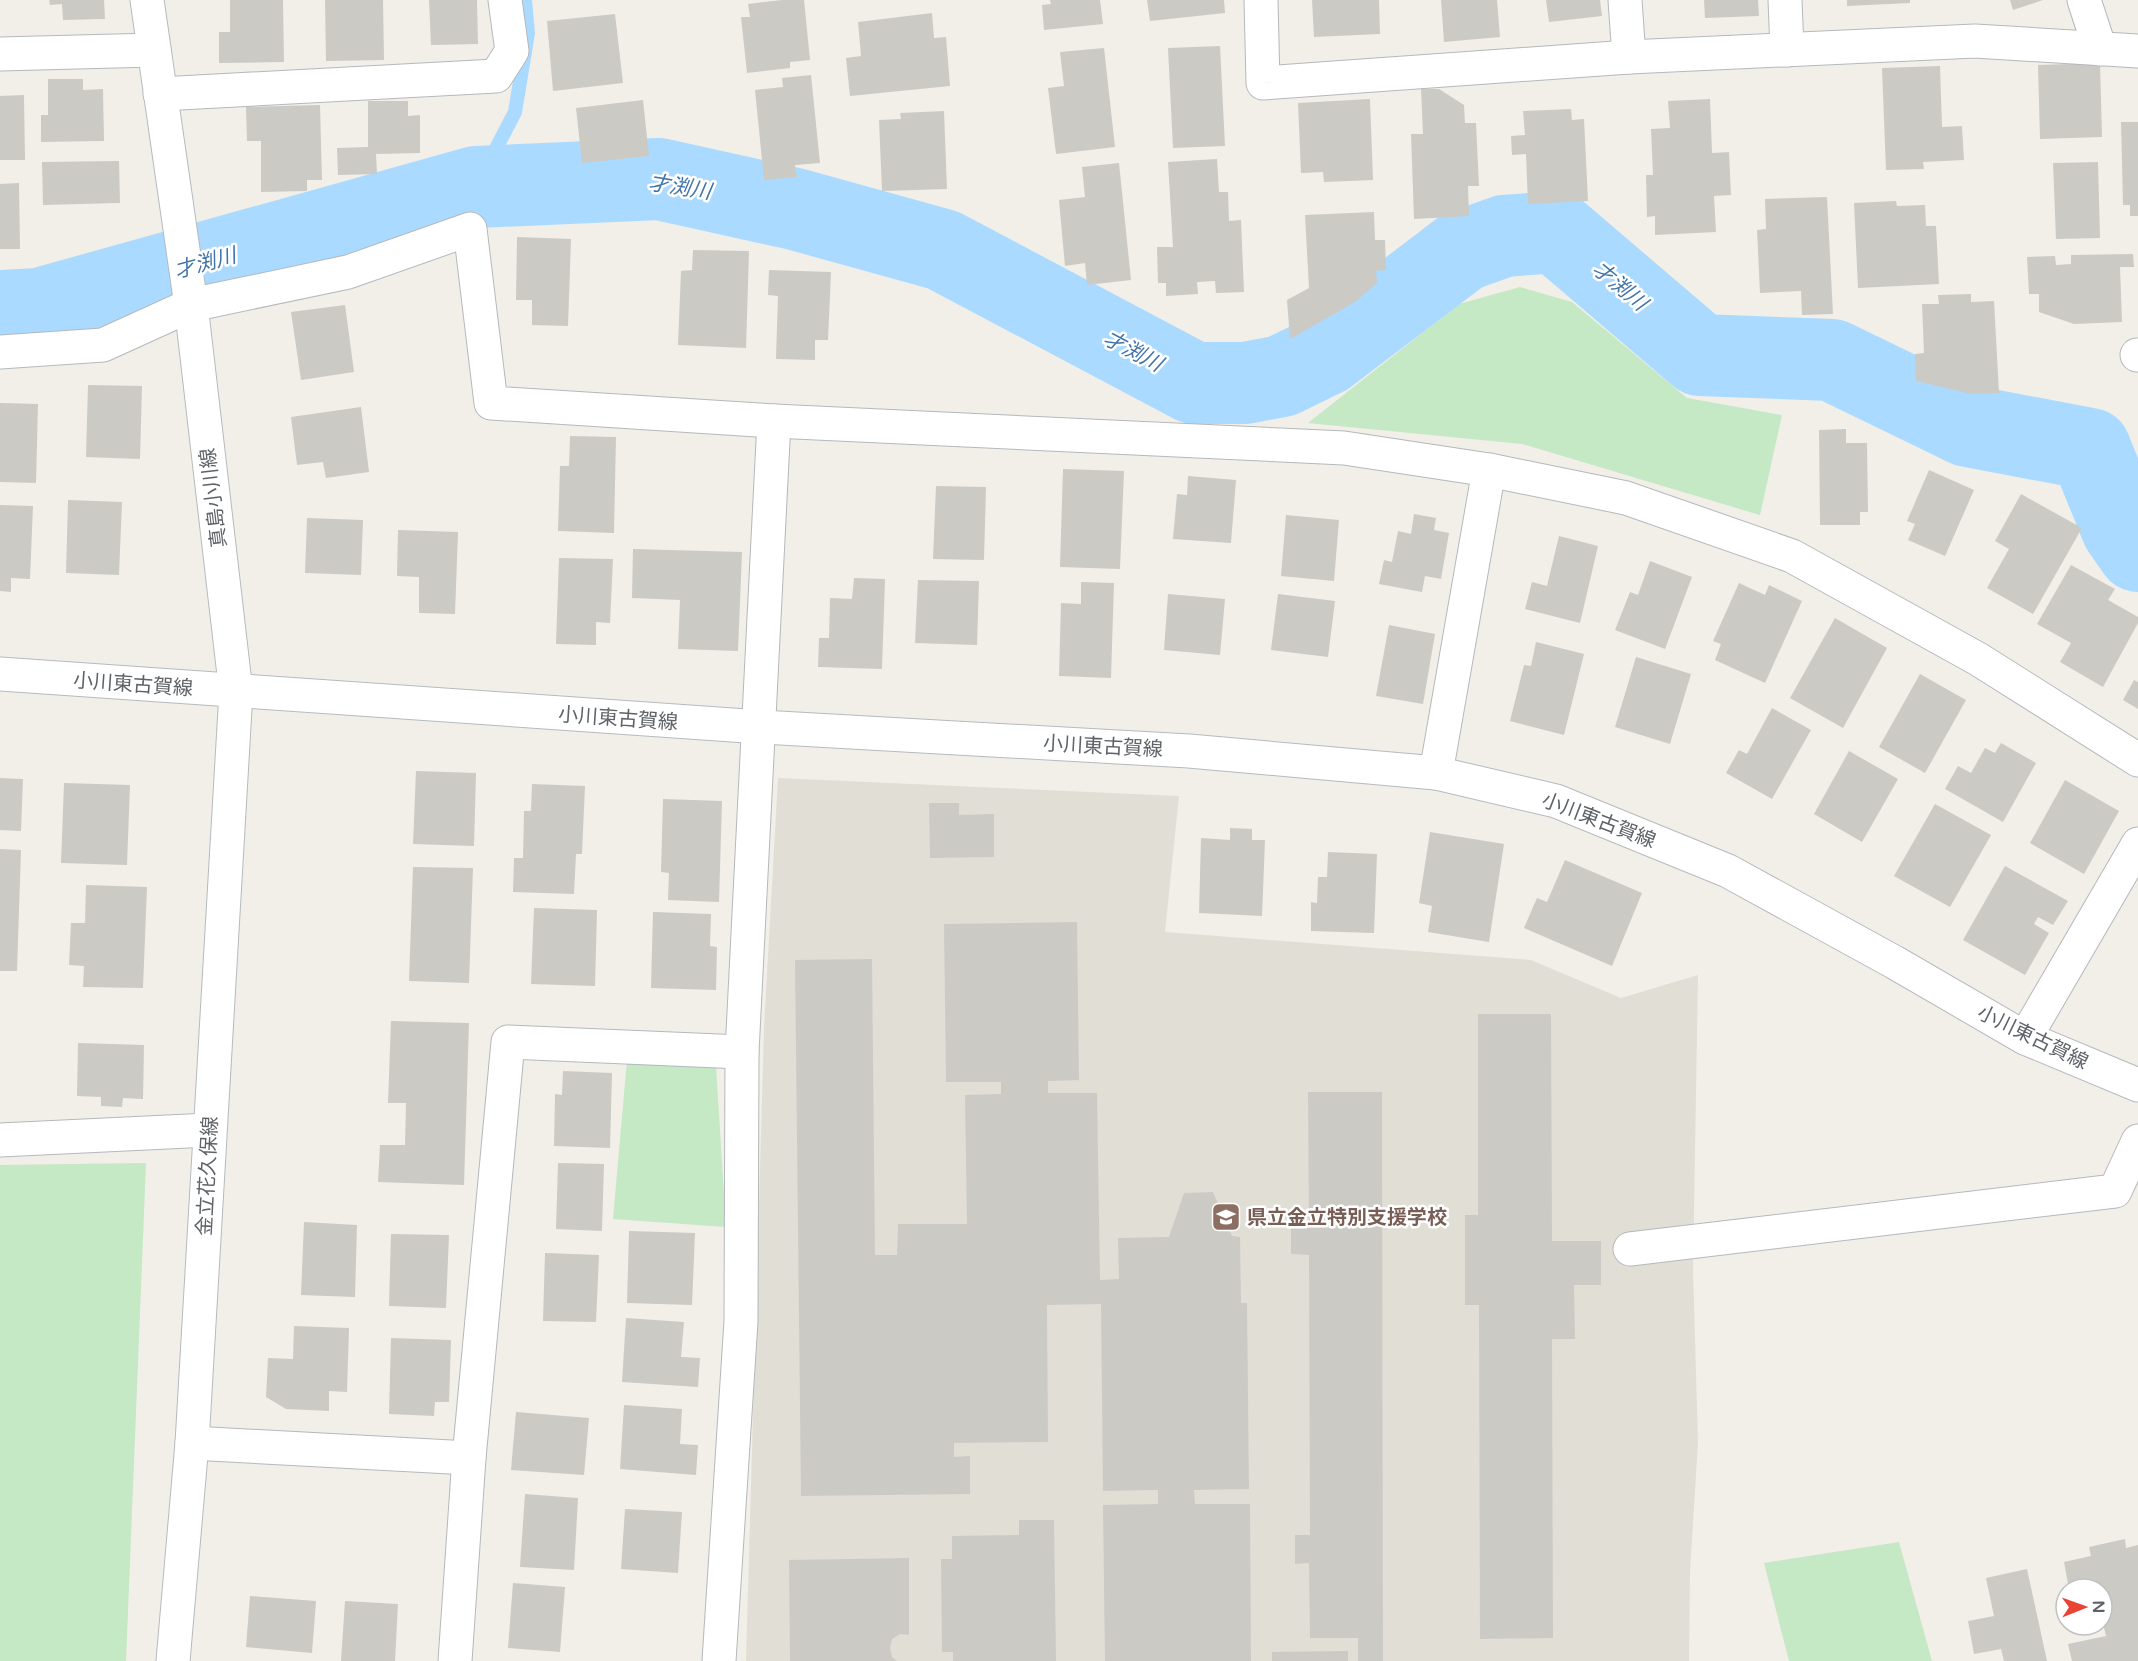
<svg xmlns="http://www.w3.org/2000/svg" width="2138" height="1661" viewBox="0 0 2138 1661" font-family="'Varela Round','Noto Sans JP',sans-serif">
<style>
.education{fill:#e1ded6}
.green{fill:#c5e8c5}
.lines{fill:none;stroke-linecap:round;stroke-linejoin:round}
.stream{stroke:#aadaff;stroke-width:14}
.river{stroke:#aadaff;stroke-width:82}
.building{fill:#cccac5}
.street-casing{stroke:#b5b8bc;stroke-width:35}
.secondary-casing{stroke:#b6babf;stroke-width:35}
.street{stroke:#fff;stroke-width:33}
.secondary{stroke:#fff;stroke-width:33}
.labels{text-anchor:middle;stroke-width:5;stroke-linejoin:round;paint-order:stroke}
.street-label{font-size:20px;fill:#5f6368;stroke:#fff}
.education-label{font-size:20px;font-weight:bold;fill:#785e54;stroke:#fff;text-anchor:start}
.water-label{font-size:21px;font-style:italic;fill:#4174aa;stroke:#fff}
</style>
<rect width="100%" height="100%" fill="#f1efe8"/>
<!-- education -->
<path class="education" d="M778 778 1179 796 1165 932 1531 960 1621 998 1698 975 1693 1270 1698 1442 1690 1572 1689 1661H746L764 1028Z"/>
<!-- green -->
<g class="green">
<path d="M1520 287 1572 302 1687 398 1782 415 1760 515 1522 444 1308 423 1459 304Z"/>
<path d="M627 1060 716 1066 726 1227 613 1219Z"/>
<path d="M146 1163 126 1661H0V1165Z"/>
<path d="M1899 1542 1932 1661H1789L1764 1563Z"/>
</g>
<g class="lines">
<!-- stream -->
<path class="stream" d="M476 187 515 112 528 33 525 0"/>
<!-- river -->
<path class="river" d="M0 311 39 309 476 187 659 179 795 209 943 250 1194 383H1245L1282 376 1325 355 1462 251 1504 236 1556 232 1700 355 1832 360 1968 426 2090 449 2122 528 2138 551"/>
</g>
<!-- building -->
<g class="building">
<path d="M49 0H104L105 19 63 20 62 4 50 5Z"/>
<path d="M230 0H283L284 62 219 63V32H230Z"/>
<path d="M325 0H383L384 60 326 61Z"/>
<path d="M429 0H477L478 44 431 45Z"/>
<path d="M782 0H804L810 60 790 62V68L747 73 741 17H750L748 4Z"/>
<path d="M1050 0H1100L1103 24 1044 30 1042 5 1051 4Z"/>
<path d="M1147 0H1224L1225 13 1150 21Z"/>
<path d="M1312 0H1379L1380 34 1314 37Z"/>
<path d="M1441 0H1497L1500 37 1444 42Z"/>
<path d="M1546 0H1600L1602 16 1549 22Z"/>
<path d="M1704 0H1758L1759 16 1705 18Z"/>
<path d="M1847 0H1910V3L1847 6Z"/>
<path d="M2010 0H2043L2013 10Z"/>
<path d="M932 13 934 38 946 37 950 86 850 96 846 58 861 56 858 22Z"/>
<path d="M615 14 623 83 553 91 547 21Z"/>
<path d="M1220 46 1225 146 1173 148 1168 48Z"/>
<path d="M1104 48 1115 147 1056 154 1048 88 1064 86 1060 52Z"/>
<path d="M2100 63 2102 137 2040 139 2038 65Z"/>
<path d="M1940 66 1942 127 1962 126 1964 160 1923 162 1924 169 1886 170 1882 68Z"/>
<path d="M811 75 820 163 795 165 797 177 764 180 755 90 783 87 782 78Z"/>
<path d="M48 79H83V90L103 89 104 141 41 142V115H48Z"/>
<path d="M1421 89H1439L1464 105 1465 123H1476L1479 186H1468L1469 216 1414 219 1411 134H1423Z"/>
<path d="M24 95 25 160H0V96Z"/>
<path d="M1370 99 1373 180 1324 182 1323 172 1301 173 1298 103Z"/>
<path d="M1710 99 1712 153 1729 152 1731 195 1714 196 1716 232 1655 235V216L1647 217 1646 175H1653L1651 129 1670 128 1668 101Z"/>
<path d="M643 100 649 156 582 163 576 108Z"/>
<path d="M368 101H408V116L420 115V153L376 154 377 174 338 175 337 148 368 147Z"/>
<path d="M320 105 322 180H307V191L261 192V141H247L246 107Z"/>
<path d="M1571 109 1572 120 1584 119 1588 201 1528 204 1526 154 1512 155 1511 136 1525 135 1523 111Z"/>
<path d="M944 111 947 189 882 191 879 120 901 119 900 113Z"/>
<path d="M2121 122H2138V216H2130V205H2123Z"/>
<path d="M1217 159 1219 192H1228L1229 221 1241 220 1244 292 1216 293 1215 281 1197 282 1198 294 1166 296V283H1158L1157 247H1173L1168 162Z"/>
<path d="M119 161 120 203 43 205 42 162Z"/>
<path d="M2098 162 2100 238 2056 239 2053 163Z"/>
<path d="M1119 163 1131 280 1087 285 1085 263 1065 266 1059 200 1085 197 1082 167Z"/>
<path d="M19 183 20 249H0V184Z"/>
<path d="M1827 197 1833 314 1802 315 1801 291 1760 293 1757 230 1766 229 1765 199Z"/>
<path d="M1896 201 1897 206 1925 205 1926 226H1936L1939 284 1858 288 1854 203Z"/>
<path d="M1374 212 1375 240H1385L1386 270 1376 271 1377 283 1355 302 1290 339 1287 300 1309 288 1305 215Z"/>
<path d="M517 237 571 239 568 326 532 325V300H516Z"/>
<path d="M693 250 749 251 746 348 678 345 681 271 692 270Z"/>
<path d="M2133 254 2134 267H2120L2122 322 2074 324 2039 312V294H2029L2027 257 2055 256 2056 265 2071 264V255Z"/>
<path d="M769 270 831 272 828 340H815V360L776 359 778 296 768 295Z"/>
<path d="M1971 294V302L1994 301 1999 393 1972 394 1916 381 1915 354 1924 353 1922 304H1939L1938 295Z"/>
<path d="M345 305 354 372 301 380 291 312Z"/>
<path d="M88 385 142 386 140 459 86 457Z"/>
<path d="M0 403 38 404 36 483 0 482Z"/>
<path d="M361 407 369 472 326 478 323 462 297 465 291 417Z"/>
<path d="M1846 429V443H1867L1868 512H1860V525H1820L1819 430Z"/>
<path d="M570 436 616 437 614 533 558 531 560 466H569Z"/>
<path d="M1063 469 1124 471 1120 569 1060 567Z"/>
<path d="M1929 470 1974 490 1945 556 1908 540 1915 524 1907 521Z"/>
<path d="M1188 476 1236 480 1231 543 1173 539 1177 494 1187 495Z"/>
<path d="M936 486 986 487 984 560 933 559Z"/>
<path d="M2021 494 2082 528 2033 614 1987 588 2009 549 1995 541Z"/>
<path d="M68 500 122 502 119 575 66 573Z"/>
<path d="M0 505 33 506 30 579 11 578V592L0 591Z"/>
<path d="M1414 514 1436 518 1434 530 1449 533 1441 579 1425 576 1422 592 1379 584 1384 560 1392 562 1398 531 1411 534Z"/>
<path d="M1286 515 1339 520 1334 581 1281 576Z"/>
<path d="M307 518 363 520 361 575 305 573Z"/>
<path d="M398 530 458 532 455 614 419 613V577L397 576Z"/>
<path d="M1559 536 1598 546 1580 623 1525 609 1532 582 1547 586Z"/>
<path d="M633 549 742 552 738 651 678 649 680 600 632 598Z"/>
<path d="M559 558 613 559 610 623 596 622V645L556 644Z"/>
<path d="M1650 561 1692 577 1665 649 1615 630 1630 592 1638 595Z"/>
<path d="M2071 565 2115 589 2108 600 2138 617V623L2103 687 2060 662 2071 643 2037 624Z"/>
<path d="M854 578 885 579 882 669 818 667 819 638H829L830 598 852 599Z"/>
<path d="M918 580 979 581 977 645 915 643Z"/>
<path d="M1081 582 1114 583 1111 678 1059 676 1061 603 1081 604Z"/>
<path d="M1739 583 1765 595 1769 585 1802 601 1765 683 1715 660 1721 644 1713 641Z"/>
<path d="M1168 594 1225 599 1220 655 1164 650Z"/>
<path d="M1278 594 1335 601 1328 657 1271 650Z"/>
<path d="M1835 618 1887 648 1843 728 1790 698Z"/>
<path d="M1389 625 1435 634 1423 704 1376 696Z"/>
<path d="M1536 642 1584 654 1564 735 1510 721 1524 665 1531 666Z"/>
<path d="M1636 657 1691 674 1670 744 1615 727Z"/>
<path d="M1920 674 1966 700 1925 773 1879 747Z"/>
<path d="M2134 680 2138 682V709L2123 700Z"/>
<path d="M1772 708 1811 730 1772 799 1726 773 1739 750 1747 754Z"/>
<path d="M2001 743 2036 763 2003 822 1945 789 1958 766 1971 773 1985 748 1995 753Z"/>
<path d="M1849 751 1898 779 1862 842 1814 814Z"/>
<path d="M416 771 476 773 474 846 413 844Z"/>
<path d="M0 778 23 779 21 831 0 830Z"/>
<path d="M2065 780 2119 811 2084 874 2030 843Z"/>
<path d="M64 783 130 785 127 865 61 863Z"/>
<path d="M532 784 585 786 582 854H576L574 894 513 892 514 858H523L524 811H531Z"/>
<path d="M663 799 722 801 719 902 668 900 669 873 661 872Z"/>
<path d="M929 803H959V815L994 814V857L930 858Z"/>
<path d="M1935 804 1991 835 1950 907 1894 876Z"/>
<path d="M1230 828 1252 829V840H1265L1262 916 1199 913 1201 838 1230 840Z"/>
<path d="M1430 832 1504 844 1489 942 1428 932 1432 906 1419 903Z"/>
<path d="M0 849 21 850 17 971H0Z"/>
<path d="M1328 852 1377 854 1374 933 1311 931V902L1317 903 1318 877H1327Z"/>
<path d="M1565 860 1642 893 1612 966 1524 928 1537 898 1547 902Z"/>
<path d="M2005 866 2068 901 2053 925 2038 917 2034 924 2049 933 2025 975 1963 940Z"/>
<path d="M413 867 473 868 469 983 409 981Z"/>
<path d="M86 885 147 887 143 988 83 987 84 966 69 965 71 923H85Z"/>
<path d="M534 908 597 910 595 986 531 984Z"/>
<path d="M653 912 711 914 710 946 717 947 716 990 651 988Z"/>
<path d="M1077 922 1079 1080 1048 1081V1093H1097L1100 1280 1119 1279 1118 1238 1169 1237 1184 1193 1213 1192 1232 1236 1240 1237 1241 1303H1247L1249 1489 1194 1490 1195 1504H1250L1251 1661H1105L1103 1505 1158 1504V1490L1103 1491 1101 1304 1047 1305 1048 1442 954 1443V1457L970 1456V1494L801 1496 795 960 872 959 875 1255H897L898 1224H967L965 1095 1001 1094V1082H946L944 924Z"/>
<path d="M1478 1014H1551L1552 1241H1601V1285H1574L1575 1339H1552L1553 1638 1480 1639 1479 1305H1465V1215H1478Z"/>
<path d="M391 1021 469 1023 464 1185 378 1182 380 1145H405L406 1103H388Z"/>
<path d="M78 1043 144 1045 143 1099 123 1098 122 1107 101 1106V1097L77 1096Z"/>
<path d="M563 1071 612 1073 610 1148 554 1146 555 1094 562 1095Z"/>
<path d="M1308 1092H1382L1383 1661H1358V1638H1310L1309 1563 1295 1564V1535H1310L1309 1255 1291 1254V1226L1309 1225Z"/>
<path d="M558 1163 604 1164 602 1231 556 1229Z"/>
<path d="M304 1222 357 1225 355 1297 301 1295Z"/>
<path d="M629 1231 695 1233 692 1305 627 1303Z"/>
<path d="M391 1234 449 1235 446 1308 389 1306Z"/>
<path d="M545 1253 599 1255 596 1322 543 1321Z"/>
<path d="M626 1318 684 1322 681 1357 700 1358 698 1387 622 1382Z"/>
<path d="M294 1326 349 1328 347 1392 329 1391V1411L286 1409 266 1397 268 1358 293 1359Z"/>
<path d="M391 1338 451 1340 449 1402H435L434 1416 389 1414Z"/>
<path d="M624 1405 682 1409 680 1444 698 1445 696 1475 620 1469Z"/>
<path d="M516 1412 589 1418 584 1475 511 1470Z"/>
<path d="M525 1494 578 1498 574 1570 520 1567Z"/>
<path d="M625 1509 682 1512 678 1573 621 1569Z"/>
<path d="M1019 1520H1054L1056 1661H953V1652H942L941 1559H952V1536L1019 1535Z"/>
<path d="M2125 1539 2126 1548 2138 1545V1661H2072L2068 1644 2106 1636 2102 1620V1589H2069L2064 1562 2091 1556 2089 1547Z"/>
<path d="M909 1558V1635L900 1634 892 1639 890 1648 892 1657 897 1661H790L789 1560Z"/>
<path d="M2027 1569 2047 1661H2004L2001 1649 1974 1654 1968 1621 1994 1616 1986 1578Z"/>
<path d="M513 1583 565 1587 560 1652 508 1648Z"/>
<path d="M250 1596 316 1601 312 1653 246 1647Z"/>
<path d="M345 1601 398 1604 395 1661H341Z"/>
<path d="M1348 1651V1661H1272V1652Z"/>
</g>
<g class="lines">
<!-- street casing -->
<g class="street-casing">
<g id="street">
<path d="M1261 0 1263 83 1629 57 1975 41 2138 51"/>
<path d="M1625 0 1629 57"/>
<path d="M1785 0 1787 50"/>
<path d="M2084 0 2100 49"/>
<path d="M0 54 154 50"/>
<path d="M160 94 496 76 512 51 505 0"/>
<path d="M0 352 103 345 191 305 348 272 470 229 491 403 774 421 1344 448 1489 470 1626 498 1792 556 1978 659 2138 760"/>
<path d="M2137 355H2138"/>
<path d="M1436 773 1489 470"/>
<path d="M2025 1038 2138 844"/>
<path d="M0 1140 209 1130"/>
<path d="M1630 1249 2115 1191 2138 1141"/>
<path d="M192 1443 469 1458"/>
<path d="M455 1661 469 1458 508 1042 742 1052"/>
<path d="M719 1661 741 1321 742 1052 774 421"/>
</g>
</g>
<!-- secondary casing -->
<g class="secondary-casing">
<g id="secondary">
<path d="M147 0 191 305 236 692 192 1443 173 1661"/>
<path d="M0 674 761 727 1189 751 1436 773 1556 801 1728 871 1894 962 2025 1038 2138 1085"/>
</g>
</g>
<!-- street -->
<use href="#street" class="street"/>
<!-- secondary -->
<use href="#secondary" class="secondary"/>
</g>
<!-- icons -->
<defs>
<g id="school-square" transform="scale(1.5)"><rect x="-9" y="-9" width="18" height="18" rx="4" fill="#8d6e63" stroke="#fff"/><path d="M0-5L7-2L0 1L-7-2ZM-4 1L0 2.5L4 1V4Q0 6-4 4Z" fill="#fff"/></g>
</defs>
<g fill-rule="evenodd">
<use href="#school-square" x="1226" y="1217"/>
</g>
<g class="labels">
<!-- street labels -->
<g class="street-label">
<text transform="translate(213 498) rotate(-97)" y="7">真島小川線</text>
<text transform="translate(133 684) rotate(4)" y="7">小川東古賀線</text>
<text transform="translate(618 718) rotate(4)" y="7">小川東古賀線</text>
<text transform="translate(1103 746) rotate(3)" y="7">小川東古賀線</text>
<text transform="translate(1599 820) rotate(21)" y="7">小川東古賀線</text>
<text transform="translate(2033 1037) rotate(26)" y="7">小川東古賀線</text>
<text transform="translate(207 1176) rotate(-87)" y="7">金立花久保線</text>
</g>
<!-- education labels -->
<g class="education-label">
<text x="1247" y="1224">県立金立特別支援学校</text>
</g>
<!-- water labels -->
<g class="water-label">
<text transform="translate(680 187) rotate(9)" y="7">才渕川</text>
<text transform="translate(205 263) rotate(-15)" y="7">才渕川</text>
<text transform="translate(1620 286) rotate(40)" y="7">才渕川</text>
<text transform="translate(1133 351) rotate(28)" y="7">才渕川</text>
</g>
</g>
<!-- north arrow -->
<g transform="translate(2084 1607) rotate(89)"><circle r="28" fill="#ffffff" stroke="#bfc1c3" stroke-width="1.5"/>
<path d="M0-4.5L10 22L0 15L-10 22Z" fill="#ea4335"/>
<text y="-9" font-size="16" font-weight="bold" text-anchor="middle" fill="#5f6368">N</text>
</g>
</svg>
